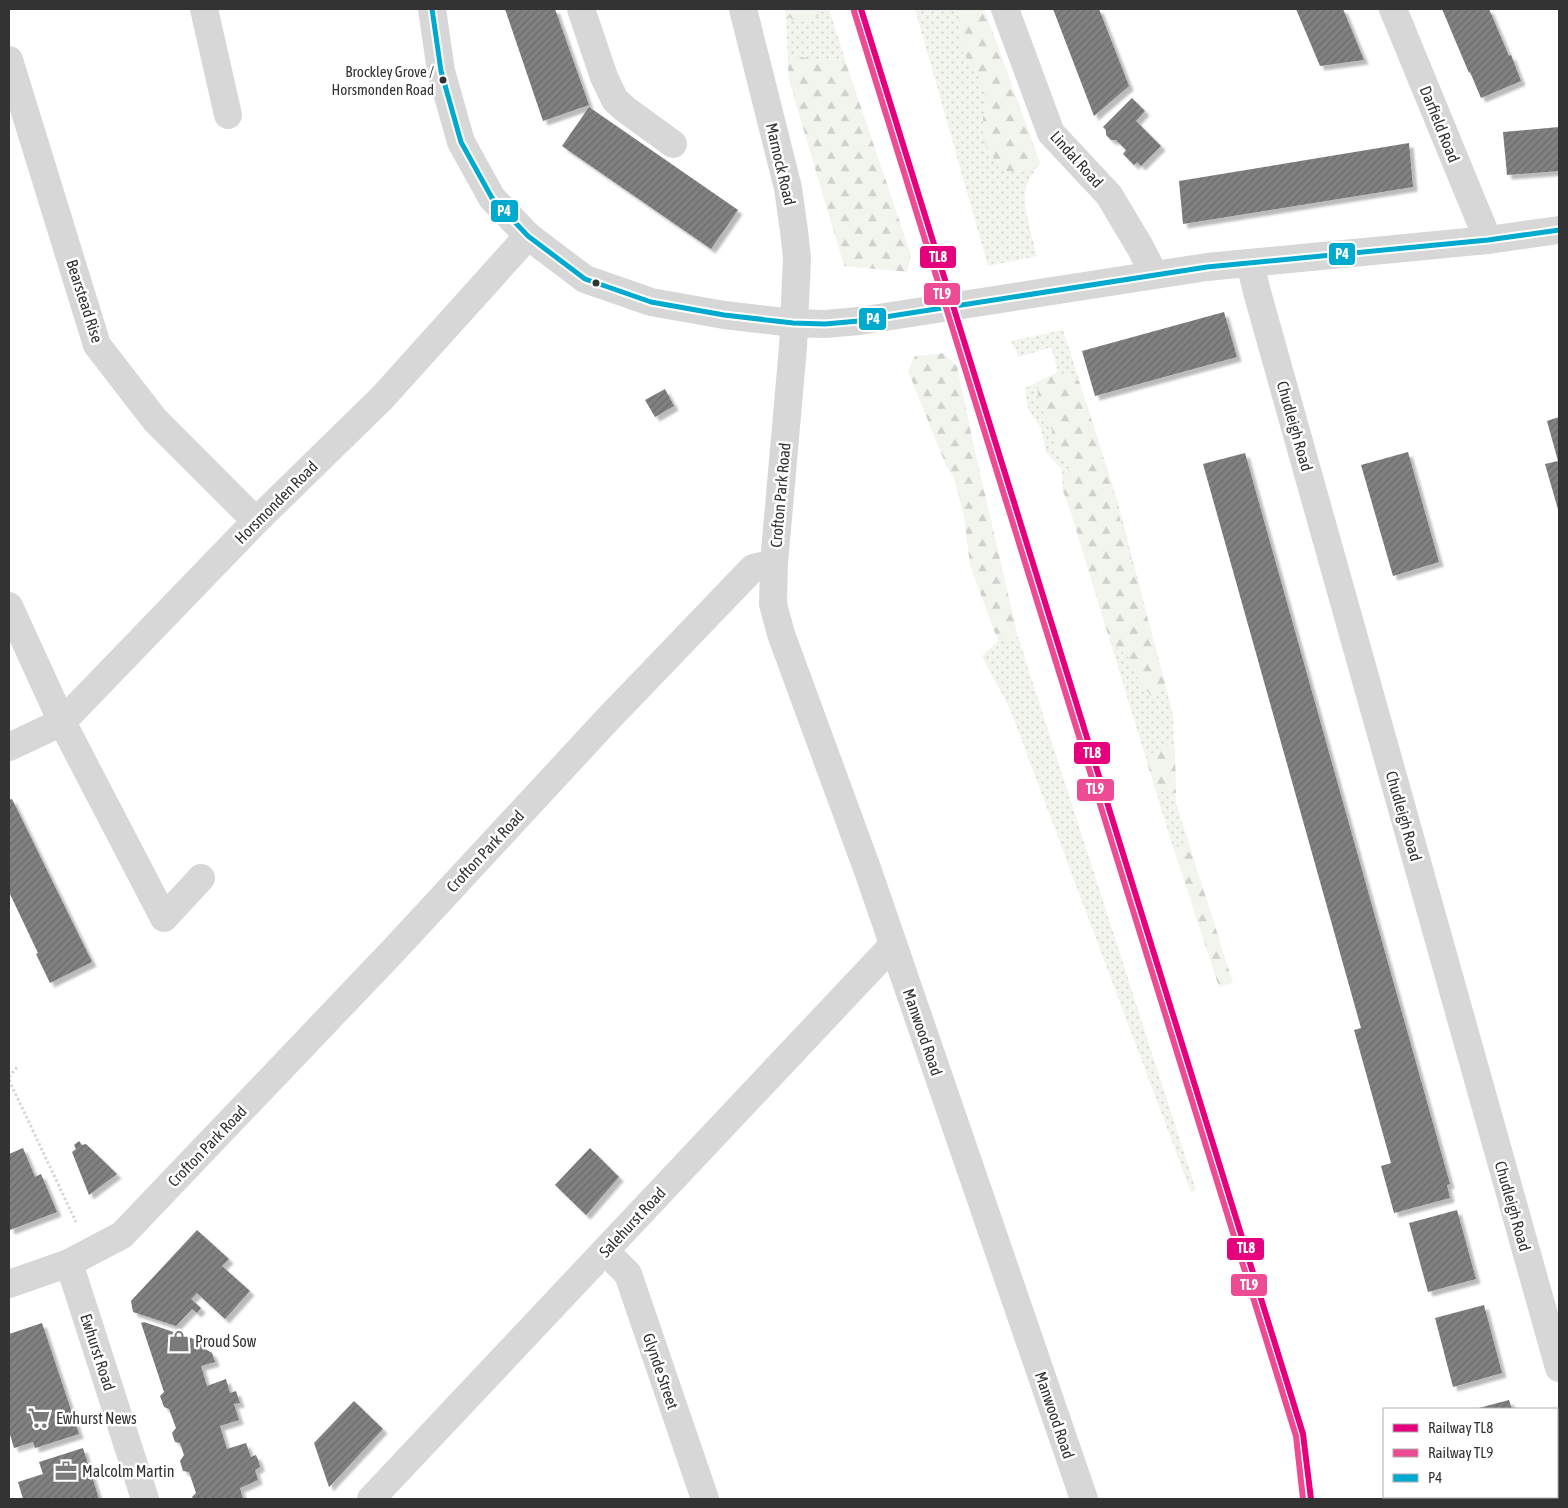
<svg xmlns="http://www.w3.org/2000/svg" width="1568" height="1508" viewBox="0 0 1568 1508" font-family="'Asap Condensed',sans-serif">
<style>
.grass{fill:url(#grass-dots)}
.forest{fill:url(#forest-firs)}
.building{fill:url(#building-hatch);filter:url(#shadow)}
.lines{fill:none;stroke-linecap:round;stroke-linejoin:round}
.path{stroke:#d6d6d6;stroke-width:3;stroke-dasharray:2.5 2.5;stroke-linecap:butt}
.minor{stroke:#d7d7d7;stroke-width:28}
.bus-1-casing{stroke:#fff;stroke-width:9}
.bus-1{stroke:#00a9ce;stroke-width:5}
.rail-1-casing{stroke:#fff;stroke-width:10}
.rail-2-casing{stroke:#fff;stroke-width:10}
.rail-1{stroke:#e5007d;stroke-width:6}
.rail-2{stroke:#ee4b95;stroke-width:6}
.bus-dot{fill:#333;stroke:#fff;stroke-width:2}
.labels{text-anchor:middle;stroke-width:5;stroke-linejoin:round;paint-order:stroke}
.bus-label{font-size:15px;fill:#333;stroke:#fff;text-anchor:end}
.street-label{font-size:16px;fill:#333;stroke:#fff}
.poi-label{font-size:16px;fill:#333;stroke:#fff;text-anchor:start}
.line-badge{stroke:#fff;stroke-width:2}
.badge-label{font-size:14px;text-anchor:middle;font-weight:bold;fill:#fff}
</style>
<defs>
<pattern id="grass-dots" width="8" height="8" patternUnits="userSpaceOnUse" patternTransform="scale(1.25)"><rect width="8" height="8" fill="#f1f5ed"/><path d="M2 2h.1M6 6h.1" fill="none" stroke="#cfd2cc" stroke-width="1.8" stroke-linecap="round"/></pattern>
<pattern id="forest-firs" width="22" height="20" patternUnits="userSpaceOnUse" patternTransform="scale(1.25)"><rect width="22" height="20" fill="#f1f5ed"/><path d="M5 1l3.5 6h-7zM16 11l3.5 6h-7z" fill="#cfd2cc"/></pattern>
<pattern id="building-hatch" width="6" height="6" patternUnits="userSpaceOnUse" patternTransform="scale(1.25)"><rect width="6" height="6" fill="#818181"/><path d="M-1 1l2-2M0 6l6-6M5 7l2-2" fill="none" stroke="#6a6a6a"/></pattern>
<filter id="shadow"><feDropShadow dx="4.5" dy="4.5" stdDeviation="1" flood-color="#0004"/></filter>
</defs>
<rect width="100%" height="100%" fill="#fff"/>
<!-- grass -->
<g class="grass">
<path d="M817 9H829L846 63 789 80 786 15Z"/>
<path d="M915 9H984L1040 163C1035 170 1029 178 1026 187 1021 203 1033 239 1037 256L988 266Z"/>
<path d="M1063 330 1118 503 1173 715 1176 804 1188 841 1173 847 1069 506 1063 491 1062 470 1046 452 1041 428 1028 409 1025 388 1058 372 1051 347 1019 357 1011 341Z"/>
<path d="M1018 637 1196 1190 1191 1192 1010 709 982 656 998 641Z"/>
</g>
<!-- forest -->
<g class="forest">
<path d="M784 9H825L810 22 795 21 786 15Z"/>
<path d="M957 9H984L1040 163 1021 173 1000 170 983 140V118L987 98 977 73 963 53Z"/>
<path d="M792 56 846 63 911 255 907 272 844 266 789 80 788 66Z"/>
<path d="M943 353 957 366 975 451 1018 637 998 641 970 565 964 517 954 478 946 465 908 371 915 356Z"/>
<path d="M1058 372 1079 381 1100 446 1165 683 1151 696 1139 680 1129 658 1110 641 1069 506 1063 491 1069 468 1056 448 1050 422 1039 407 1037 382Z"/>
<path d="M1161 746 1175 748 1176 793 1156 791 1146 759Z"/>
<path d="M1188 841 1233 983 1219 987 1173 847Z"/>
</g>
<!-- building -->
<g class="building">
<path d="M505 9H555L589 105 543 121Z"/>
<path d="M1053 9H1099L1129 86 1094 116Z"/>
<path d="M1296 9H1343L1364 60 1320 66Z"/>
<path d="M1442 9H1489L1509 56 1511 55 1521 81 1481 98 1470 72 1469 73Z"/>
<path d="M1132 98 1145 111 1136 121 1161 146 1141 166 1137 162 1134 165 1123 154 1126 150 1116 140H1111L1106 135V130L1103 127Z"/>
<path d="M589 107 738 210 711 249 562 146Z"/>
<path d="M1559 127V171L1507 175 1503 132Z"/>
<path d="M1409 143 1413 187 1183 224 1179 181Z"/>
<path d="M1224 312 1237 357 1095 396 1082 351Z"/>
<path d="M665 389 674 406 655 417 645 400Z"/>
<path d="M1559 417V513L1545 464 1558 461 1547 421Z"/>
<path d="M1408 452 1439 562 1393 576 1361 465Z"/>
<path d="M1245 453 1450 1184 1447 1185 1450 1198 1394 1213 1381 1166 1391 1163 1354 1030 1361 1028 1203 464Z"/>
<path d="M12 799 92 962 50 983 36 954 38 953 9 892V800Z"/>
<path d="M79 1141 82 1145 86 1144 117 1174 89 1195 72 1152 76 1149 74 1145Z"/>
<path d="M23 1148 35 1177 41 1174 57 1212 10 1230 9 1227V1154Z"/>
<path d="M590 1148 619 1177 586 1215 555 1185Z"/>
<path d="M1457 1210 1476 1279 1428 1292 1409 1223Z"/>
<path d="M197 1230 229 1259 222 1266 250 1291 225 1319 197 1293 191 1299 201 1308 197 1313 192 1309 176 1326 133 1312 131 1301Z"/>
<path d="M1484 1305 1502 1373 1453 1387 1435 1318Z"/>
<path d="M144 1322 200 1341 202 1347 212 1353 215 1362 201 1366 207 1386 226 1379 230 1393 236 1391 240 1403 234 1404 239 1420 220 1426 227 1449 246 1443 251 1457 256 1455 259 1462 260 1467 255 1470 258 1480 240 1488 243 1499H193L192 1497 196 1493 189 1472 183 1471 180 1461 184 1455 180 1443 175 1442 172 1433 176 1428 169 1409 164 1407 160 1396 164 1392 141 1323Z"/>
<path d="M42 1323 79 1434 35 1448 33 1442 14 1448 9 1431V1334Z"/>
<path d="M1509 1400 1512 1409H1475Z"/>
<path d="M354 1401 383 1429 329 1487 314 1443Z"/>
<path d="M83 1448 99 1499H23L18 1482 43 1474 39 1462Z"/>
<path d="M1466 1497H1485L1477 1499H1466Z"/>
</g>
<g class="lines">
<!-- path -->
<g class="path">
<path d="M9 1077 17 1067"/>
<path d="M9 1080 76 1222"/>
</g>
<!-- minor -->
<g class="minor">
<path d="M204 9 228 115"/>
<path d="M432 9 441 71 461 142 492 198 528 236 585 279 651 302 724 315 793 323 825 324 859 321 1207 267 1488 240 1559 230"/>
<path d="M581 9 604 77 615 100 625 109 673 144"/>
<path d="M743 9 788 188 794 231 797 258 793 347 774 563 773 604 781 634 868 871 1084 1499"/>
<path d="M1005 9 1051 133 1109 195 1140 247 1154 274"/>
<path d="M1393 9 1488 240"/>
<path d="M9 60 97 345 155 420 256 521"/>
<path d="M1250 263 1257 292 1559 1368"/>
<path d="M9 606 62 722 164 918 201 878"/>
<path d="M9 747 62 722 256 521 382 398 528 236"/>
<path d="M605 1251 628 1274 705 1499"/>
<path d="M69 1263 145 1499"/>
<path d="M9 1284 69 1263 122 1235 393 951 607 720 753 568 774 563"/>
<path d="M371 1499 893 945"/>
</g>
<!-- bus-1 casing -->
<g class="bus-1-casing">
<path id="bus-1" d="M432 9 441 71 461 142 492 198 528 236 585 279 651 302 724 315 793 323 825 324 859 321 1207 267 1488 240 1559 230"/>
</g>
<!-- bus-1 -->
<use href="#bus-1" class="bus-1"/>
<!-- rail-1 casing -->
<g class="rail-1-casing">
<path id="rail-1" d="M861 9 1303 1434 1311 1499"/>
</g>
<!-- rail-2 casing -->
<g class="rail-2-casing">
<path id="rail-2" d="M854 11 1296 1436 1303 1499"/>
</g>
<!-- rail-1 -->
<use href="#rail-1" class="rail-1"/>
<!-- rail-2 -->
<use href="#rail-2" class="rail-2"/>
</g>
<!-- icons -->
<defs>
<g id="shop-bare" transform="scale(1.725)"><path d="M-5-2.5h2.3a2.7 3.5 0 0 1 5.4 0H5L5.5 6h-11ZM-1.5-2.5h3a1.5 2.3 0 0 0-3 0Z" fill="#7a7a7a" stroke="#fff" stroke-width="2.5" paint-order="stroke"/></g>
<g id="supermarket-bare" transform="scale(1.725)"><path d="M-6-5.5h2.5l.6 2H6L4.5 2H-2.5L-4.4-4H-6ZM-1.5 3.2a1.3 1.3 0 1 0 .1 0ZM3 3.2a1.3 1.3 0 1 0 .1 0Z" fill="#7a7a7a" stroke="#fff" stroke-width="2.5" paint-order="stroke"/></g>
<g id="office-bare" transform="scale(1.725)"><path d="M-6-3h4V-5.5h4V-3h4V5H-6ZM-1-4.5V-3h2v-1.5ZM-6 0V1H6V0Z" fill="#7a7a7a" stroke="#fff" stroke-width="2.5" paint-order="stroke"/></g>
</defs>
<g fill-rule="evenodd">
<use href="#shop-bare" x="179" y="1341"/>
<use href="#supermarket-bare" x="39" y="1418"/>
<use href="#office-bare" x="66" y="1471"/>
</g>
<!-- markers -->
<g class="bus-dot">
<circle cx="443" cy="80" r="4.5"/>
<circle cx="596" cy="283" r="4.5"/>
</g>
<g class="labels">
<!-- bus labels -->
<g class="bus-label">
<text x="434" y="77">Brockley Grove /<tspan x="434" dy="18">Horsmonden Road</tspan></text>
</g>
<!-- street labels -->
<g class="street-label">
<text transform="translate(1440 124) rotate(68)" y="6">Darfield Road</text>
<text transform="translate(1077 159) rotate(48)" y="6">Lindal Road</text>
<text transform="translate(781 164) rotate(77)" y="6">Marnock Road</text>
<text transform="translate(85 301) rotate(72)" y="6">Bearstead Rise</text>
<text transform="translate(1295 426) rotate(74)" y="6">Chudleigh Road</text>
<text transform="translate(780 495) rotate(-85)" y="6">Crofton Park Road</text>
<text transform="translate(276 502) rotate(-45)" y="6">Horsmonden Road</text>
<text transform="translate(1404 816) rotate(74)" y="6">Chudleigh Road</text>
<text transform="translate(485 851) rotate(-47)" y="6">Crofton Park Road</text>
<text transform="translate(923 1032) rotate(71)" y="6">Manwood Road</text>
<text transform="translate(207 1146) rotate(-46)" y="6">Crofton Park Road</text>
<text transform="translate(1513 1206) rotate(74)" y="6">Chudleigh Road</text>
<text transform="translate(632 1222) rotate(-47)" y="6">Salehurst Road</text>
<text transform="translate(98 1352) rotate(72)" y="6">Ewhurst Road</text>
<text transform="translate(661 1371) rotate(71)" y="6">Glynde Street</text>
<text transform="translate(1055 1415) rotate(71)" y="6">Manwood Road</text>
</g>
<!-- poi labels -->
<g class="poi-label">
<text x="195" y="1347">Proud Sow</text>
<text x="56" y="1424">Ewhurst News</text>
<text x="82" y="1477">Malcolm Martin</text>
</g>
</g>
<g class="line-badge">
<rect x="490" y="199" width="29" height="24" rx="5" fill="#00a9ce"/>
<rect x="1328" y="242" width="28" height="24" rx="5" fill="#00a9ce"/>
<rect x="919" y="245" width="38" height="24" rx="5" fill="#e5007d"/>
<rect x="923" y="282" width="38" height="24" rx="5" fill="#ee4b95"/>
<rect x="858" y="307" width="29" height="24" rx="5" fill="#00a9ce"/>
<rect x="1073" y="741" width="38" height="24" rx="5" fill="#e5007d"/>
<rect x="1076" y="778" width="39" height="24" rx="5" fill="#ee4b95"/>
<rect x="1226" y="1237" width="39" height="24" rx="5" fill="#e5007d"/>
<rect x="1230" y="1273" width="38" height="24" rx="5" fill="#ee4b95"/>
</g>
<g class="badge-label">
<text x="504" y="216">P4</text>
<text x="1342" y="259">P4</text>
<text x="938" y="262">TL8</text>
<text x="942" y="299">TL9</text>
<text x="873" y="324">P4</text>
<text x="1092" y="758">TL8</text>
<text x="1095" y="794">TL9</text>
<text x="1246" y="1253">TL8</text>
<text x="1249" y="1290">TL9</text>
</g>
<!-- border -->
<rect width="1568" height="1508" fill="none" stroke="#333333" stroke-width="20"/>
<!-- legend -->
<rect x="1383" y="1408" width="175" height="90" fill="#ffffff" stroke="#adadad"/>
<rect x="1393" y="1424" width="25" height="8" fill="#e5007d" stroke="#adadad"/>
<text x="1428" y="1433" font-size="15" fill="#333333">Railway TL8</text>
<rect x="1393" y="1449" width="25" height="8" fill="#ee4b95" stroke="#adadad"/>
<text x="1428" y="1458" font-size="15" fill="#333333">Railway TL9</text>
<rect x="1393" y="1474" width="25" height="8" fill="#00a9ce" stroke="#adadad"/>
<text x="1428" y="1483" font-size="15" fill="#333333">P4</text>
</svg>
